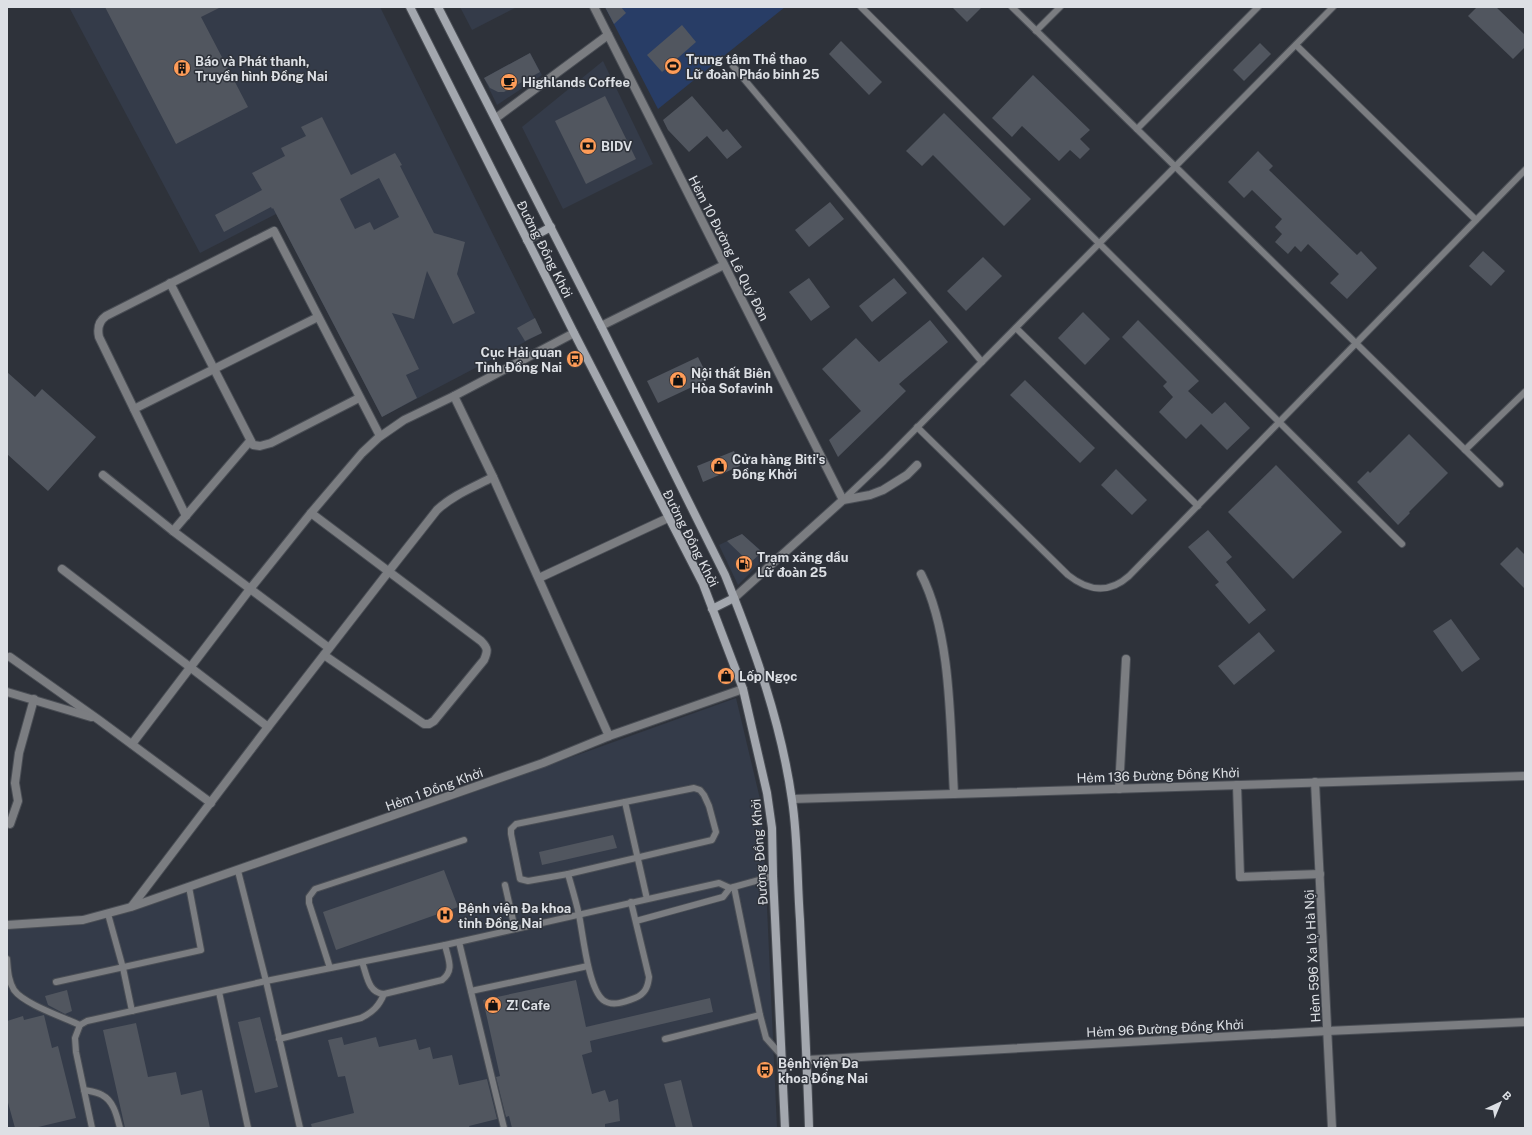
<svg xmlns="http://www.w3.org/2000/svg" width="1532" height="1135" viewBox="0 0 1532 1135" font-family="'Public Sans',sans-serif">
<style>
.built{fill:#343b49}
.green{fill:#283d66}
.building{fill:#51565f;fill-rule:evenodd}
.lines{fill:none;stroke-linecap:round;stroke-linejoin:round}
.lane-casing{stroke:#4a4e55;stroke-width:8}
.street-casing{stroke:#4a4e55;stroke-width:10}
.secondary-casing{stroke:#4a4e55;stroke-width:10}
.lane{stroke:#7b7d81;stroke-width:6}
.street{stroke:#7b7d81;stroke-width:8}
.secondary{stroke:#a3a7ae;stroke-width:8}
.labels{text-anchor:middle;stroke-width:3;stroke-linejoin:round;paint-order:stroke}
.poi-label{font-size:13px;font-weight:bold;fill:#dde0e5;stroke:#2e323a;text-anchor:start}
.street-label{font-size:13px;fill:#dde0e5;stroke:#2e323a}
</style>
<rect width="100%" height="100%" fill="#2e323a"/>
<!-- built -->
<g class="built">
<path d="M69 7H380L542 333 382 417 276 214 200 253Z"/>
<path d="M460 7H517L472 30Z"/>
<path d="M530 53 542 75 497 105 484 78Z"/>
<path d="M603 61 653 164 563 209 522 127Z"/>
<path d="M742 534 767 556 738 585 719 545Z"/>
<path d="M736 698 760 799 766 885 777 1128H7V929L83 925 137 910 455 799Z"/>
</g>
<!-- green -->
<path class="green" d="M605 7H785L658 109Z"/>
<!-- building -->
<g class="building">
<path d="M105 7H221L201 17 248 107 176 144Z"/>
<path d="M605 7H621L626 13 614 24Z"/>
<path d="M952 7H982L967 22Z"/>
<path d="M1477 7H1496L1525 35V47L1513 59 1468 16Z"/>
<path d="M682 25 696 42 662 72 647 55Z"/>
<path d="M841 41 882 82 869 95 829 54Z"/>
<path d="M1260 43 1271 54 1244 81 1233 70Z"/>
<path d="M530 53 540 72 504 92H498L490 88 484 78Z"/>
<path d="M1033 75 1090 130 1080 139 1090 149 1080 159 1070 150 1059 161 1022 126 1012 137 992 118Z"/>
<path d="M605 96 636 159 586 184 555 121Z"/>
<path d="M692 96 723 132 727 129 742 147 727 159 707 136 689 152 668 130 663 120Z"/>
<path d="M944 113 1031 199 1004 226 933 155 922 166 906 151Z"/>
<path d="M322 117 351 175 395 153 402 165 400 166 434 233 465 242 457 274 475 313 453 324 427 271 414 319 392 313 419 369 406 375 417 398 382 417 273 208 272 209 271 207 224 232 215 215 262 190 252 173 285 156 281 148 306 136 301 127ZM379 178 399 217 374 230 370 222 355 229 340 199Z"/>
<path d="M1258 151 1273 166 1269 170 1357 255 1361 251 1377 268 1347 299 1330 283 1339 274 1308 244 1301 252 1295 246 1288 254 1275 242 1282 234 1275 227 1282 219 1252 190 1244 198 1228 182Z"/>
<path d="M830 202 844 219 809 247 795 230Z"/>
<path d="M1483 251 1505 271 1491 286 1469 266Z"/>
<path d="M983 257 1002 276 966 311 947 291Z"/>
<path d="M809 278 830 307 811 321 789 292Z"/>
<path d="M894 278 907 293 872 322 859 306Z"/>
<path d="M1083 312 1110 339 1085 365 1058 338Z"/>
<path d="M535 318 542 333 525 341 517 328Z"/>
<path d="M930 320 948 342 899 384 906 391 838 457 829 440 861 411 822 369 856 338 879 362Z"/>
<path d="M1138 320 1199 381 1188 391 1212 414 1225 402 1250 428 1227 450 1201 424 1186 439 1159 412 1173 397 1163 386 1167 382 1122 337Z"/>
<path d="M698 357 709 379 658 403 647 381Z"/>
<path d="M7 372 35 397 42 389 96 437 48 491 7 454Z"/>
<path d="M1025 380 1095 448 1080 463 1010 395Z"/>
<path d="M1409 434 1448 473 1409 512 1410 513 1398 525 1357 482 1368 471 1370 473Z"/>
<path d="M734 451 740 466 703 482 697 466Z"/>
<path d="M1276 465 1342 532 1293 579 1228 512Z"/>
<path d="M1116 469 1147 500 1132 515 1101 485Z"/>
<path d="M1208 530 1232 557 1226 562 1266 610 1249 624 1215 585 1219 582 1188 547Z"/>
<path d="M742 534 762 552 750 563 727 541Z"/>
<path d="M1517 547 1525 555V589L1500 564Z"/>
<path d="M1451 619 1480 659 1462 672 1433 631Z"/>
<path d="M1259 632 1275 651 1234 685 1218 666Z"/>
<path d="M613 835 617 848 542 865 539 852Z"/>
<path d="M444 870 458 907 336 950 323 912Z"/>
<path d="M576 980 586 1027 710 998 713 1012 590 1041 592 1052 582 1055 592 1094 605 1090 609 1102 618 1099 620 1121 605 1124V1128H512L509 1116 506 1117 496 1077 500 1076 483 1000Z"/>
<path d="M67 990 72 1011 65 1014 48 1005 45 996Z"/>
<path d="M44 1015 52 1048 58 1046 76 1118 34 1128H15L7 1099V1021L23 1016 24 1020Z"/>
<path d="M260 1017 278 1087 255 1093 238 1022Z"/>
<path d="M136 1023 148 1077 176 1072 181 1095 202 1090 210 1128H125L103 1030Z"/>
<path d="M342 1037 344 1045 376 1037 379 1047 416 1039 419 1050 430 1047 433 1059 452 1055 459 1085 487 1079 497 1119 469 1126 470 1128H312L311 1124 354 1113 345 1076 338 1077 328 1040Z"/>
<path d="M681 1080 693 1128H676L664 1084Z"/>
</g>
<g class="lines">
<!-- lane casing -->
<g class="lane-casing">
<g id="lane">
<path d="M861 7 1402 544"/>
<path d="M1012 7 1500 484"/>
<path d="M1036 31 1060 7"/>
<path d="M1296 45 1476 220"/>
<path d="M733 66 982 362"/>
<path d="M1137 129 1258 7"/>
<path d="M1016 328 1198 506"/>
<path d="M917 427 1068 575C1088 591 1109 594 1129 576L1525 170"/>
<path d="M1465 450 1525 392"/>
<path d="M843 500 884 461 1333 7"/>
<path d="M694 788 700 790 704 795 709 806 716 832 712 840 568 874 528 881 520 879 511 834V829L516 824Z"/>
<path d="M625 802 647 899"/>
<path d="M238 871 266 981 300 1128"/>
<path d="M568 874C572 888 576 901 579 915 583 934 588 988 603 1000 612 1007 625 1002 635 998 645 994 648 987 649 977L631 902"/>
<path d="M505 885 515 929"/>
<path d="M734 887 760 1015 766 1038 782 1056"/>
<path d="M108 914 123 968 132 1011"/>
<path d="M636 921 723 897 730 888"/>
<path d="M459 942 504 1128"/>
<path d="M7 959C8 970 8 980 14 990 24 1004 63 1017 80 1025"/>
<path d="M362 962C367 975 368 993 384 994L442 980C455 970 448 959 445 945"/>
<path d="M330 968 309 903V897L315 889 464 840"/>
<path d="M56 982 201 950 189 887"/>
<path d="M471 991 588 966"/>
<path d="M219 992 248 1128"/>
<path d="M279 1039 361 1018C373 1012 379 1006 384 994"/>
<path d="M665 1039 760 1015"/>
<path d="M84 1090C89 1091 97 1092 102 1095 114 1101 117 1117 120 1128"/>
<path d="M92 1128 76 1052 75 1038 80 1025 87 1021 266 981 445 945 719 883 730 888 773 876"/>
</g>
</g>
<!-- street casing -->
<g class="street-casing">
<g id="street">
<path d="M594 7 843 500"/>
<path d="M496 118 608 35"/>
<path d="M170 283 253 445 260 446 271 443 359 398"/>
<path d="M601 326 724 265"/>
<path d="M454 396 493 477 609 736"/>
<path d="M134 409 318 317"/>
<path d="M103 475 173 531 329 648"/>
<path d="M311 513 481 641C488 648 488 651 484 660L434 721 429 724H424L324 655"/>
<path d="M186 516 99 337C97 328 99 321 106 316L274 231 380 436"/>
<path d="M173 531 250 441"/>
<path d="M62 569 268 727"/>
<path d="M921 574C952 635 950 726 954 794"/>
<path d="M539 578 668 518"/>
<path d="M734 598 843 500 870 495 883 490 907 475 917 465"/>
<path d="M10 657 99 720 211 803"/>
<path d="M7 692 91 717"/>
<path d="M132 744 250 589 311 513 362 453 378 438 404 420 454 396 574 333"/>
<path d="M1315 782 1332 1128"/>
<path d="M1237 785 1240 877 1320 874"/>
<path d="M1119 789 1126 659"/>
<path d="M792 799 1525 776"/>
<path d="M10 824 18 801 15 783 19 753 34 699"/>
<path d="M132 906 268 727 389 571 437 510C453 495 474 487 493 477"/>
<path d="M7 925 83 920 131 907 543 763 609 736 743 689"/>
<path d="M807 1060 1327 1031 1525 1022"/>
</g>
</g>
<!-- secondary casing -->
<g class="secondary-casing">
<g id="secondary">
<path d="M410 7 574 333 703 584 743 689 767 793 772 828 773 876 785 1128"/>
<path d="M438 7 601 326 725 575C754 647 781 722 792 800 798 839 797 880 800 920 803 989 807 1059 809 1128"/>
<path d="M527 240 551 227"/>
<path d="M712 609 734 598"/>
</g>
</g>
<!-- lane -->
<use href="#lane" class="lane"/>
<!-- street -->
<use href="#street" class="street"/>
<!-- secondary -->
<use href="#secondary" class="secondary"/>
</g>
<!-- icons -->
<defs>
<g id="stadium-disc" transform="scale(0.9)"><circle r="9.5" fill="#fe9c58" stroke="#2e323a"/><path d="M0-5a6.5 5 0 1 0 0 10a6.5 5 0 1 0 0-10ZM-3.5-1.8h7v3.6h-7Z" fill="#111"/></g>
<g id="building-disc" transform="scale(0.9)"><circle r="9.5" fill="#fe9c58" stroke="#2e323a"/><path d="M-4-6H4V6H1V3H-1V6H-4ZM-2.5-4.3h1.7v1.8h-1.7ZM.8-4.3h1.7v1.8H.8ZM-2.5-1h1.7V.8h-1.7ZM.8-1h1.7V.8H.8Z" fill="#111"/></g>
<g id="cafe-disc" transform="scale(0.9)"><circle r="9.5" fill="#fe9c58" stroke="#2e323a"/><path d="M-5.5-4.5H6V0H3Q3 3.5 0 3.5H-2.5Q-5.5 3.5-5.5 0ZM3-3.2v2h1.7v-2ZM-6 4.5H4V6H-6Z" fill="#111"/></g>
<g id="bank-disc" transform="scale(0.9)"><circle r="9.5" fill="#fe9c58" stroke="#2e323a"/><path d="M-6-4H6V4H-6ZM0-2.3a2.3 2.3 0 1 0 0 4.6a2.3 2.3 0 1 0 0-4.6Z" fill="#111"/></g>
<g id="bus-disc" transform="scale(0.9)"><circle r="9.5" fill="#fe9c58" stroke="#2e323a"/><path d="M-5-6H5V4H4V6H2V4H-2V6H-4V4H-5ZM-3.5-4V0h7V-4ZM-3.5 1.2v1.5H-2V1.2ZM2 1.2v1.5H3.5V1.2Z" fill="#111"/></g>
<g id="shop-disc" transform="scale(0.9)"><circle r="9.5" fill="#fe9c58" stroke="#2e323a"/><path d="M-5-2.5h2.3a2.7 3.5 0 0 1 5.4 0H5L5.5 6h-11ZM-1.5-2.5h3a1.5 2.3 0 0 0-3 0Z" fill="#111"/></g>
<g id="fuel-disc" transform="scale(0.9)"><circle r="9.5" fill="#fe9c58" stroke="#2e323a"/><path d="M-5.5-6h7V0h2V4h1.3V-2.5L3-4.5l.8-.8L6-3V5H2.5V1h-1V6h-7ZM-4.2-4.7v3.2H.2V-4.7Z" fill="#111"/></g>
<g id="hospital-disc" transform="scale(0.9)"><circle r="9.5" fill="#fe9c58" stroke="#2e323a"/><path d="M-5-5h3v3.5h4V-5h3V5h-3V1.5h-4V5h-3Z" fill="#111"/></g>
</defs>
<g fill-rule="evenodd">
<use href="#stadium-disc" x="673" y="66"/>
<use href="#building-disc" x="182" y="68"/>
<use href="#cafe-disc" x="509" y="82"/>
<use href="#bank-disc" x="588" y="146"/>
<use href="#bus-disc" x="575" y="359"/>
<use href="#shop-disc" x="678" y="380"/>
<use href="#shop-disc" x="719" y="466"/>
<use href="#fuel-disc" x="744" y="564"/>
<use href="#shop-disc" x="726" y="676"/>
<use href="#hospital-disc" x="445" y="915"/>
<use href="#shop-disc" x="493" y="1005"/>
<use href="#bus-disc" x="765" y="1070"/>
</g>
<g class="labels">
<!-- poi labels -->
<g class="poi-label">
<text x="686" y="64">Trung tâm Thể thao<tspan x="686" dy="15">Lữ đoàn Pháo binh 25</tspan></text>
<text x="195" y="66">Báo và Phát thanh,<tspan x="195" dy="15">Truyền hình Đồng Nai</tspan></text>
<text x="522" y="87">Highlands Coffee</text>
<text x="601" y="151">BIDV</text>
<text x="562" y="357" text-anchor="end">Cục Hải quan<tspan x="562" dy="15">Tỉnh Đồng Nai</tspan></text>
<text x="691" y="378">Nội thất Biên<tspan x="691" dy="15">Hòa Sofavinh</tspan></text>
<text x="732" y="464">Cửa hàng Biti's<tspan x="732" dy="15">Đồng Khởi</tspan></text>
<text x="757" y="562">Trạm xăng dầu<tspan x="757" dy="15">Lữ đoàn 25</tspan></text>
<text x="739" y="681">Lốp Ngọc</text>
<text x="458" y="913">Bệnh viện Đa khoa<tspan x="458" dy="15">tỉnh Đồng Nai</tspan></text>
<text x="506" y="1010">Z! Cafe</text>
<text x="778" y="1068">Bệnh viện Đa<tspan x="778" dy="15">khoa Đồng Nai</tspan></text>
</g>
<!-- street labels -->
<g class="street-label">
<text transform="translate(729 248) rotate(63)" y="5">Hẻm 10 Đường Lê Quý Đôn</text>
<text transform="translate(545 249) rotate(63)" y="5">Đường Đồng Khởi</text>
<text transform="translate(691 538) rotate(63)" y="5">Đường Đồng Khởi</text>
<text transform="translate(1158 775) rotate(-2)" y="5">Hẻm 136 Đường Đồng Khởi</text>
<text transform="translate(434 789) rotate(-20)" y="5">Hẻm 1 Đồng Khởi</text>
<text transform="translate(759 852) rotate(-94)" y="5">Đường Đồng Khởi</text>
<text transform="translate(1312 956) rotate(-93)" y="5">Hẻm 596 Xa lộ Hà Nội</text>
<text transform="translate(1165 1028) rotate(-3)" y="5">Hẻm 96 Đường Đồng Khởi</text>
</g>
</g>
<!-- border -->
<rect width="1532" height="1135" fill="none" stroke="#dde0e5" stroke-width="16"/>
<!-- north arrow -->
<g transform="translate(1500 1103) rotate(44)" stroke="#2e323a" stroke-width="3" paint-order="stroke">
<path d="M0-3L7 15L0 10L-7 15Z" fill="#dde0e5"/>
<text y="-6" font-size="11" font-weight="bold" text-anchor="middle" fill="#dde0e5">B</text>
</g>
</svg>
